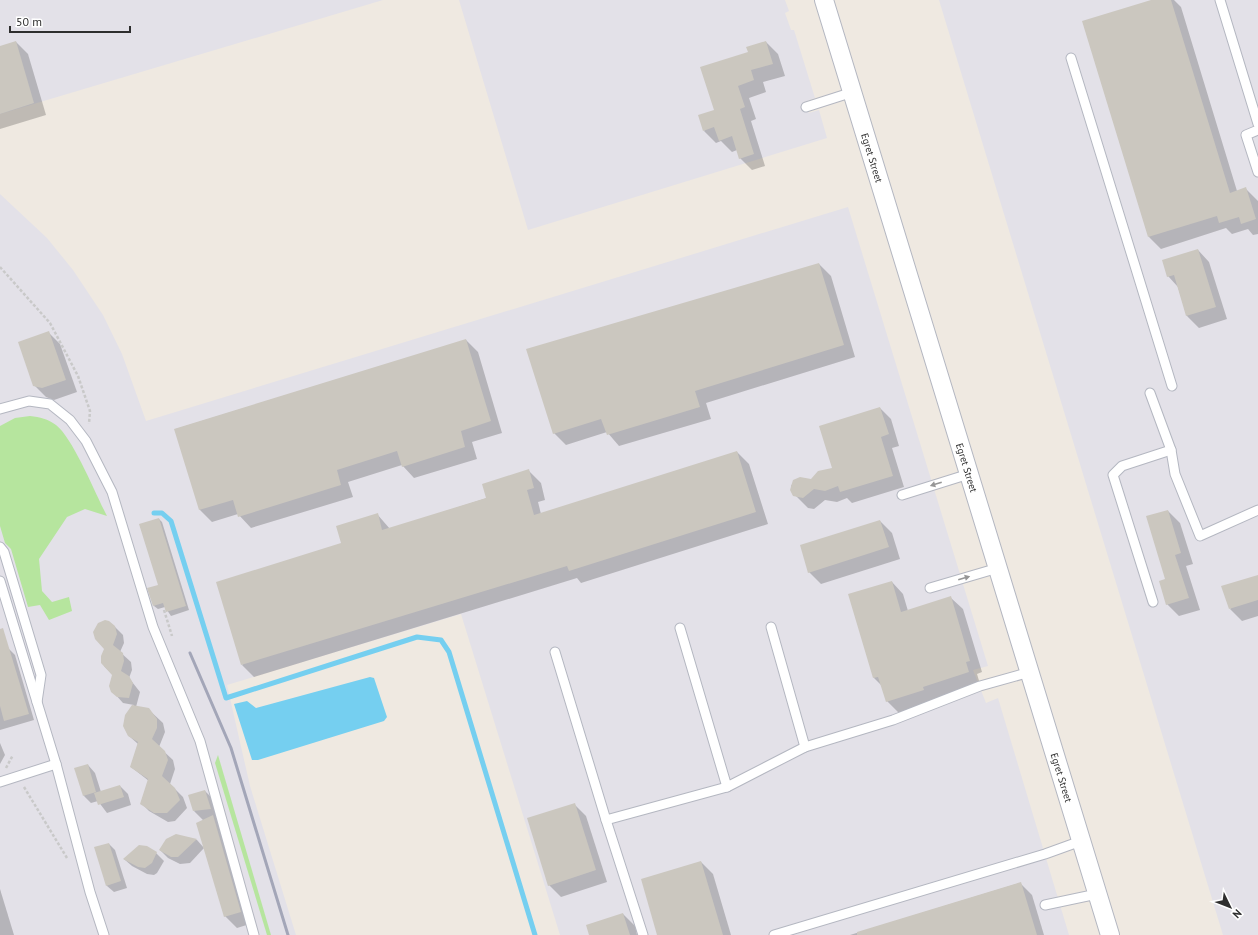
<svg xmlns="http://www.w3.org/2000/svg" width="1258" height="935" viewBox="0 0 1258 935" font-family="'PT Sans',sans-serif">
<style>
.industrial{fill:#e3e1e8}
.green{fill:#b6e59e}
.water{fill:#75cff0}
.shadow{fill:#0003}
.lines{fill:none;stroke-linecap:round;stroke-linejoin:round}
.stream{stroke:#75cff0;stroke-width:5}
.building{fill:#cbc7bf}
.lane-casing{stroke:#b4b7c1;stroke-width:11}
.street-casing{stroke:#b4b7c1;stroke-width:20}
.path{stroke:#c9c9c9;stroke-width:2.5;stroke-dasharray:3 2;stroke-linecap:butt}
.lane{stroke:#fff;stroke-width:9}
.street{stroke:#fff;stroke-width:18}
.rail{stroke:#a3a6b8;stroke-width:3}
.oneway{fill:#969696}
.labels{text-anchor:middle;stroke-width:4;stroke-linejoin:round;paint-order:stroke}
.street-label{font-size:10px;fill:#2e2e2e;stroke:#fff}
</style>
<rect width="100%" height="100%" fill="#efe9e1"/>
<!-- industrial -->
<g class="industrial">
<path d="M0 0H383L0 114Z"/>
<path d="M459 0H785L789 11 785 13 791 30H794L815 98 804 102 809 113 819 110 827 138 528 230Z"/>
<path d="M939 0H1258V935H1223Z"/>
<path d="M0 194 47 238 73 270 103 315 122 354 146 421 848 207 988 666 973 670 986 703 998 698 1069 935H560L461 614 227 685 250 786 296 935H0Z"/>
</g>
<!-- green -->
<g class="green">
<path d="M30 416C40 417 48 419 56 425 73 438 96 495 107 516L85 509 67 517 39 559 42 591 52 602 69 597 72 611 49 620 40 605 28 607 11 549 5 543 0 526V426L15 418Z"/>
<path d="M218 755 271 935H267L215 763Z"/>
</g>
<!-- water -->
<path class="water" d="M370 677 374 678 387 717 384 721 258 760H252L234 704 247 701 256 708Z"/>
<!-- shadow -->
<g class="shadow">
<path d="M1154 0H1174L1181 7 1237 191 1246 189 1258 201V234L1253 235 1248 229 1232 234 1226 228 1161 249 1149 237Z"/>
<path d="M16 42 28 54 46 115 0 129V47Z"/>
<path d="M766 42 778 54 785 76 763 82 766 92 749 98 756 119 751 121 765 166 752 170 740 158 737 150 732 152 721 141 716 143 704 131 749 52Z"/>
<path d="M1198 250 1209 262 1227 319 1199 328 1187 316 1178 287 1168 276Z"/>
<path d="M819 264 831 276 855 357 706 403 711 419 619 446 607 432 566 445 554 433Z"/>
<path d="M48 332 60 344 77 392 54 400 46 397 34 385Z"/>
<path d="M466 340 478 352 502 433 472 442 477 459 414 478 402 465 348 482 353 497 251 528 238 514 212 522 200 510 176 429Z"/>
<path d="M880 408 891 419 899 446 892 448 904 487 852 503 847 498 837 502 825 500 814 509 808 508 792 492 791 486 794 481 812 480 834 469Z"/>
<path d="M737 452 749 464 768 524 581 583 577 578 254 677 242 665 342 543 377 514 390 529 487 498 529 471 541 483 545 500 538 502 541 514Z"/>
<path d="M1168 511 1180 523 1193 564 1186 566 1200 610 1179 616 1167 604Z"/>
<path d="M159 519 162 522 189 610 171 616 165 607 158 609 154 606 159 586Z"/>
<path d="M880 521 892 533 900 559 821 584 809 572Z"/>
<path d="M1258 576V616L1242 621 1230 609Z"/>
<path d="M892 582 903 594 908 611 951 598 963 609 982 672 977 674 980 684 934 699 936 702 899 713 887 701 882 686 874 678Z"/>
<path d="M115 627 123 635 124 643 120 652 131 662 132 670 129 678 140 692 136 707 148 709 163 723 165 732 159 747 173 760 175 769 170 784 183 797 187 808 175 821 168 822 149 811 141 803 149 781 131 767 138 744 129 736 126 715 134 705 123 703 115 694 113 675 104 666Z"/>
<path d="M9 649 15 655 34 720 0 730V651Z"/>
<path d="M0 743 5 755 0 764Z"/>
<path d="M88 765 95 773 101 792 120 786 128 794 131 805 107 813 98 801 91 803 84 796Z"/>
<path d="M205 791 217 803 253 923 237 928 225 916 204 821 194 811Z"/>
<path d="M574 804 586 816 607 882 561 897 549 885Z"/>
<path d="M176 835 197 840 204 848 190 863 180 864 168 858 160 850Z"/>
<path d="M109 844 115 850 127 888 114 892 107 886Z"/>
<path d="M156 853 164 861 157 873 154 875 147 874 132 866 124 859Z"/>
<path d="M701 862 713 874 731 935H658Z"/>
<path d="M1020 883 1032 895 1044 935H850Z"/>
<path d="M0 889 14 935H0Z"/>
<path d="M623 914 635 926 637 935H590Z"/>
</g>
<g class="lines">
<!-- stream -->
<path class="stream" d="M154 513H162L171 521 226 698 417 637 441 640 449 652 535 935"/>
</g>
<!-- building -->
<g class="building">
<path d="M1151 0H1171L1230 193 1246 187 1256 219 1241 224 1239 217 1219 223 1217 216 1148 237 1082 21Z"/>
<path d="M16 41 34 103 0 114V46Z"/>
<path d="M766 41 773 64 751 70 754 80 738 86 745 107 740 109 754 154 739 159 732 136 719 141 714 127 703 131 698 115 714 110 700 67 748 52 746 47Z"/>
<path d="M1198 249 1216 307 1186 316 1174 275 1167 277 1162 260Z"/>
<path d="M819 263 844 345 695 391 700 407 607 435 601 419 553 434 526 349Z"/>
<path d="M49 331 66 380 42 388 33 386 18 342Z"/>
<path d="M466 339 491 421 461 431 465 447 402 467 397 451 337 470 341 485 238 517 233 500 199 510 174 429Z"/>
<path d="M880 407 889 434 881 437 893 476 840 492 838 486 825 491 814 489 803 498 793 496 790 490 793 480 800 477 811 479 818 471 832 468 819 426Z"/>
<path d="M737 451 756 512 569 571 567 566 241 665 216 582 341 543 336 526 378 513 382 530 486 498 482 484 529 469 534 488 527 490 534 515Z"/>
<path d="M1168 510 1181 553 1175 555 1189 598 1166 605 1159 581 1165 579 1146 516Z"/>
<path d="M159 518 186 606 166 612 163 603 153 606 147 588 158 585 139 524Z"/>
<path d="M880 520 889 547 808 573 800 545Z"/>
<path d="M1258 575V600L1229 609 1221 586Z"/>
<path d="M892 581 901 612 951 596 970 661 966 662 969 672 923 687 924 690 886 702 878 677 873 678 848 594Z"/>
<path d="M105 620 109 621 115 626 117 634 113 645 123 653 124 661 121 671 129 676 133 683 129 698 117 697 111 692 109 686 112 675 101 663V656L104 649 95 639 93 632 98 623Z"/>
<path d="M3 628 29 714 4 721 0 706V629Z"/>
<path d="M132 705 149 708 157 719V728L152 739 165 751 168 760 162 776 175 788 180 800 167 813H154L140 804 148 779 130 767 138 742 128 736 123 726 125 715Z"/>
<path d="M88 764 96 792 83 796 74 768Z"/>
<path d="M120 785 124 797 98 805 94 793Z"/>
<path d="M205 790 211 809 193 811 188 795Z"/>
<path d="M575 803 596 870 548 886 527 818Z"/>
<path d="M213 815 241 912 224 917 196 823Z"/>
<path d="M176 834 197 839 178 857H171L159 850 166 839Z"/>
<path d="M109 843 121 881 106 886 94 847Z"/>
<path d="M139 845 147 846 157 852 152 863 145 868 138 867 123 859Z"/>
<path d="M701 861 723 935H657L641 879Z"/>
<path d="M1021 882 1037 935H857V932Z"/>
<path d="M623 913 630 935H589L586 925Z"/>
</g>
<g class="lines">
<!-- lane casing -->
<g class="lane-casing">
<g id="lane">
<path d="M1220 0 1258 124"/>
<path d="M1071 58 1172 386"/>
<path d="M806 107 853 92"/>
<path d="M1258 130 1246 135 1258 172"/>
<path d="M1150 393 1171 450 1175 474 1200 536 1258 510"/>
<path d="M0 409 29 401 50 404 70 420 86 441 112 492 153 627 200 741 254 935"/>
<path d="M902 495 969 474"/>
<path d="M0 547 4 552 41 675 37 702"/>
<path d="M0 581 56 764 90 892 104 935"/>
<path d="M930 588 998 568"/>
<path d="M1153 602 1113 475 1122 466 1171 450"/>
<path d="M771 627 805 747"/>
<path d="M680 628 727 787 805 747 893 720 980 686 1030 672"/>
<path d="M555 652 606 820 643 935"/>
<path d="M0 782 56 764"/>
<path d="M606 820 727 787"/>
<path d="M1045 905 1097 894"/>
<path d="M774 935 1045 854 1081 841"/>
</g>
</g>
<!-- street casing -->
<g class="street-casing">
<g id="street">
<path id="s1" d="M824 0 1110 935"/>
</g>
</g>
<!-- path -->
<g class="path">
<path d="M0 267 50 323 78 376 90 411 89 424"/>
<path d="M164 610 172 636"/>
<path d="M6 768 13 755"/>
<path d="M24 787 67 858"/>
</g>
<!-- lane -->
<use href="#lane" class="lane"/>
<!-- street -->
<use href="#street" class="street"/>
<!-- rail -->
<path class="rail" d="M190 653 231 748 288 935"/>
</g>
<!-- one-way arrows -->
<defs><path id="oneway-solid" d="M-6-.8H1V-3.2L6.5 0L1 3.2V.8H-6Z"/></defs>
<g class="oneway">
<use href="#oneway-solid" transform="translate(936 484) rotate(163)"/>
<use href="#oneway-solid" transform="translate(964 578) rotate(-16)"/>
</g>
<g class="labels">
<!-- street labels -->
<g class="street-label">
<text dy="4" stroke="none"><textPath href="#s1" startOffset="165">Egret Street</textPath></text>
<text dy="4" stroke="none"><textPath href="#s1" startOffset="489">Egret Street</textPath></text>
<text dy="4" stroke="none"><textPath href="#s1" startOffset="813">Egret Street</textPath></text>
</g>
</g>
<!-- north arrow -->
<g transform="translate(1230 907) rotate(133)" stroke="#ffffff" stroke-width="3" paint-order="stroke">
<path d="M0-3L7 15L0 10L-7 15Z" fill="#2e2e2e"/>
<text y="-6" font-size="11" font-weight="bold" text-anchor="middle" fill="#2e2e2e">N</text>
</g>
<!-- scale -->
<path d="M10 26v6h120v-6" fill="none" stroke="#2e2e2e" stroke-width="2"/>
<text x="16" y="26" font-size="12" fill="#2e2e2e" stroke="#ffffff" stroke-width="3" paint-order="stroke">50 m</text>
</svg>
